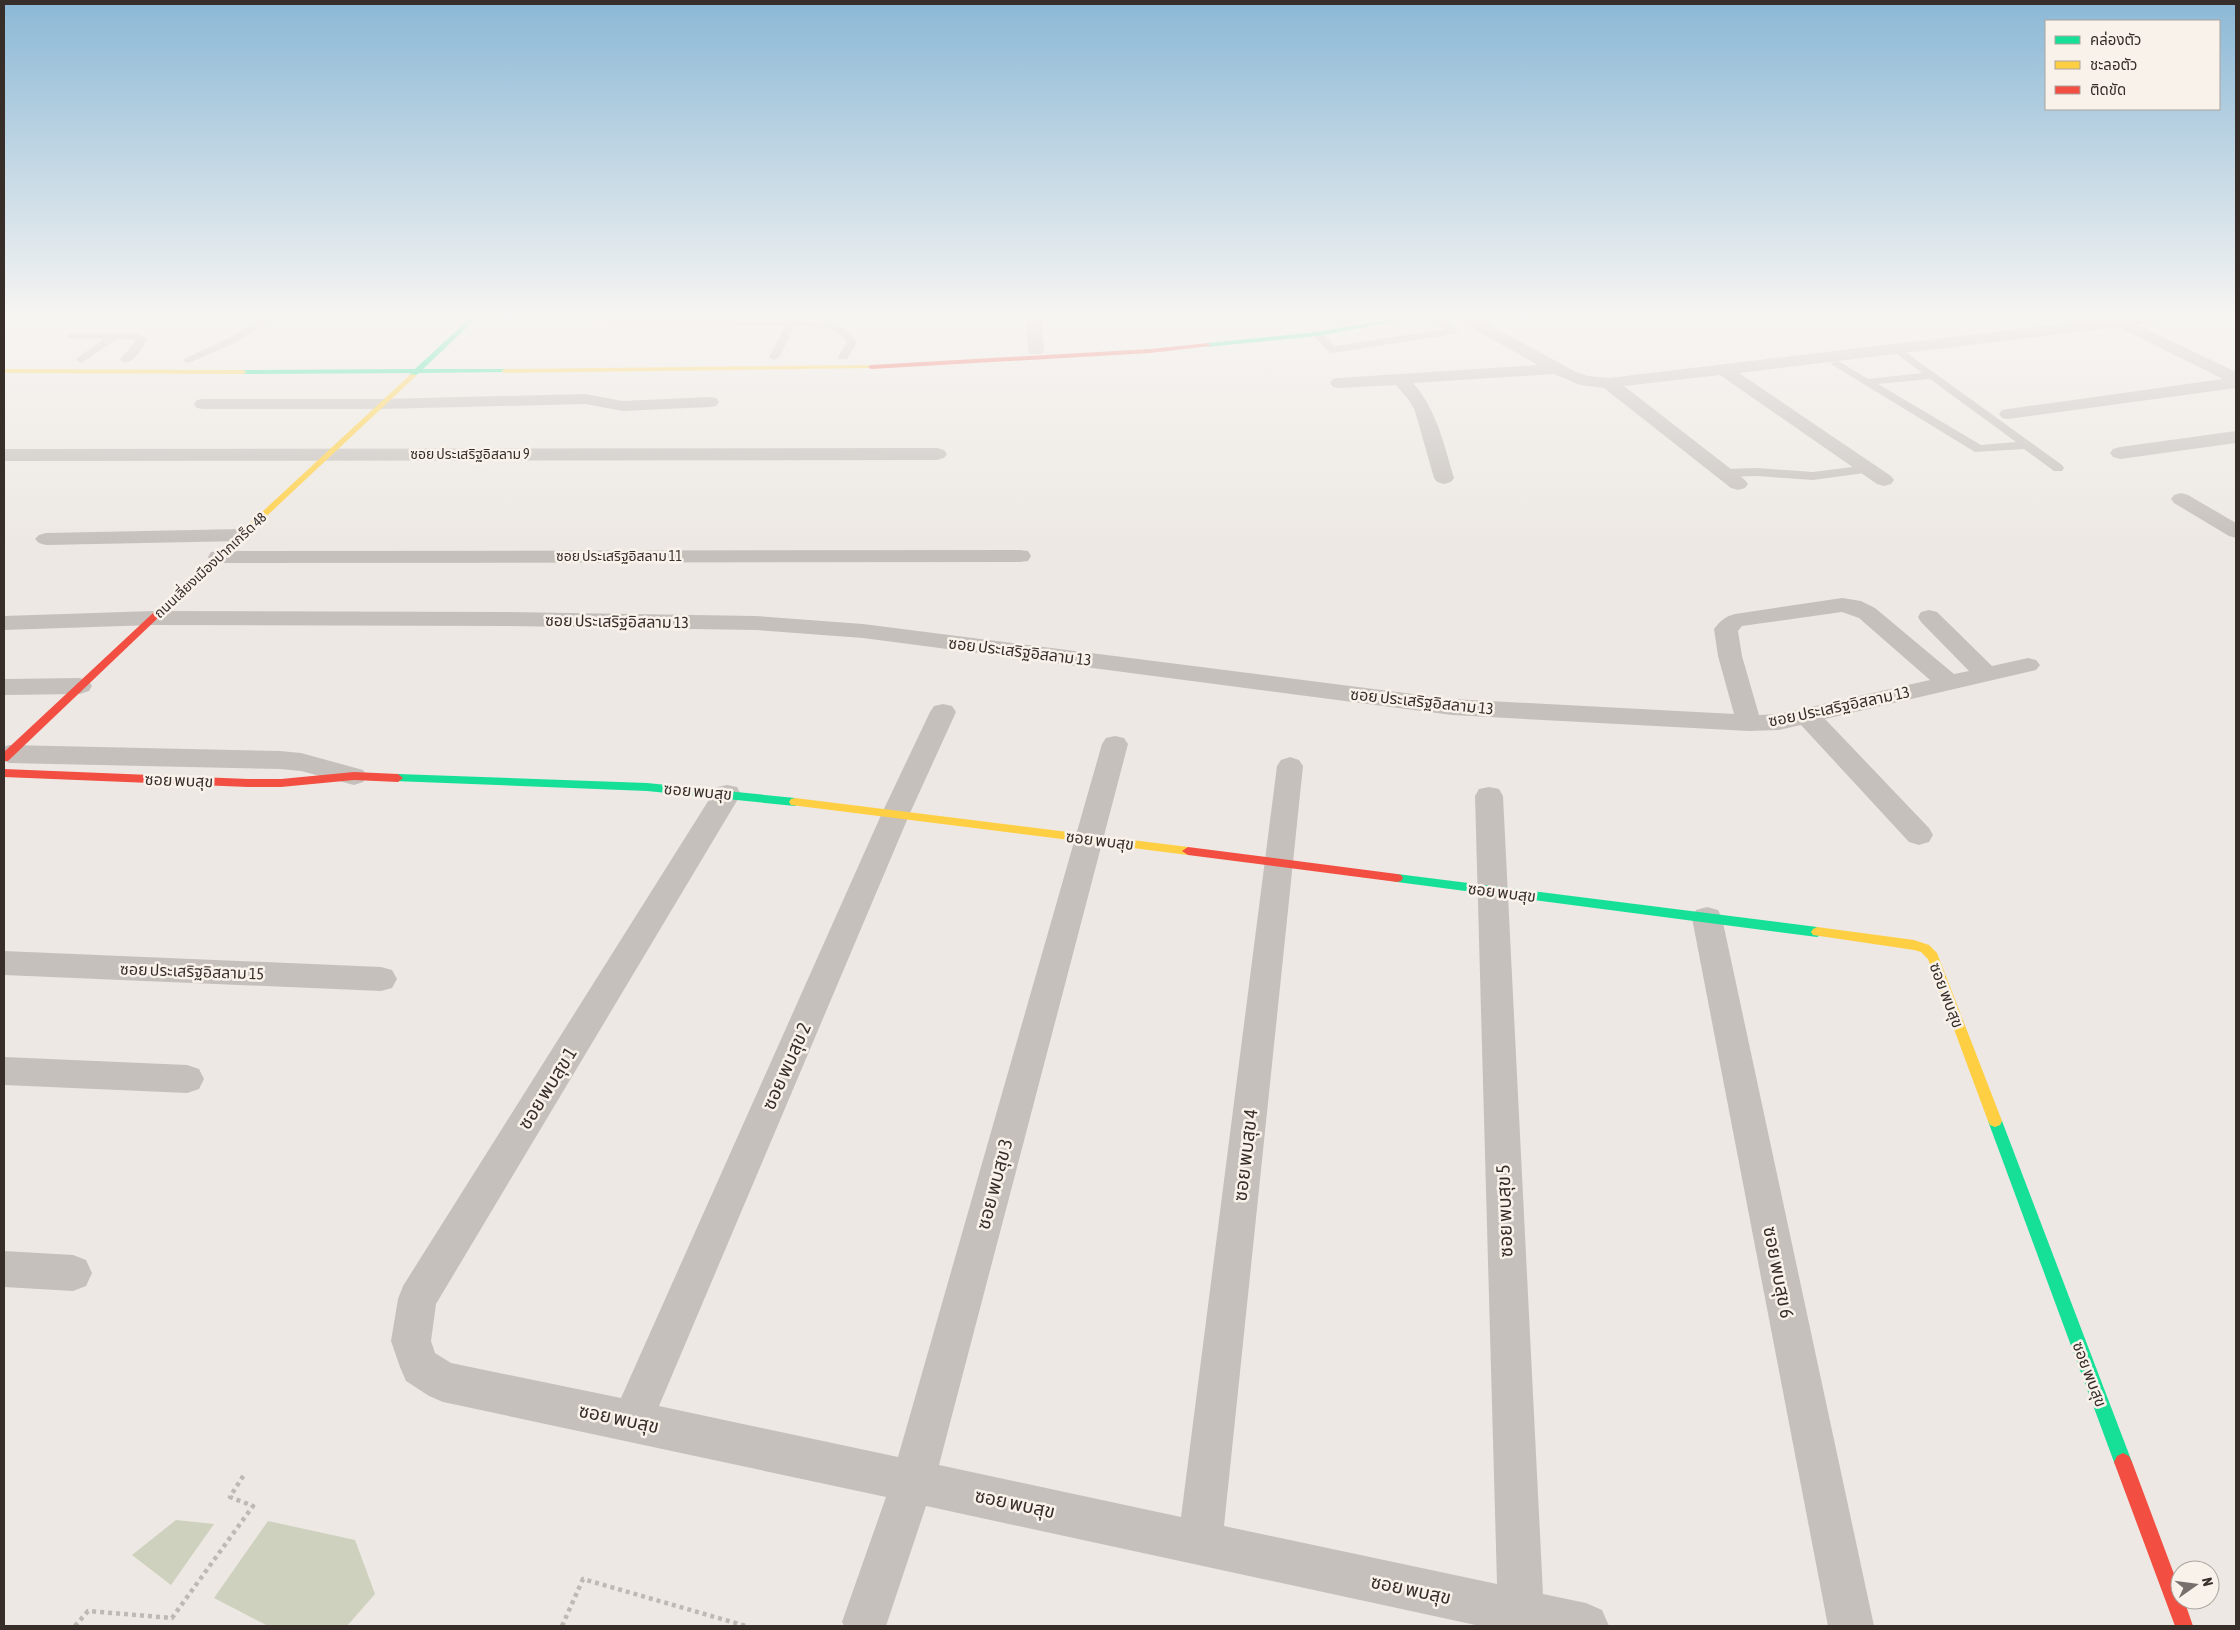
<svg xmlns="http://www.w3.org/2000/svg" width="2240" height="1630" viewBox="0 0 2240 1630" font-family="'Asap Condensed','Noto Sans Thai',sans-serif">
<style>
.green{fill:#ced1be}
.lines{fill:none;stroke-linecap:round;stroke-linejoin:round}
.path{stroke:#bfb9b4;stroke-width:4.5;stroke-dasharray:4 4;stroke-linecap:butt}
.lane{fill:#c6c0bc;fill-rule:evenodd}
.street{fill:#c6c0bc;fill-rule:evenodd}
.fast{fill:#16e098;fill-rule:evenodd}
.slow{fill:#ffcf43;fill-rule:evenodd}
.jam{fill:#f24e42;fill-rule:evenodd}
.labels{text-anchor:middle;stroke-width:5;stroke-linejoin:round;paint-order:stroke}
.far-street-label{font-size:14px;fill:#372e2a;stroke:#f9f2eb}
.street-label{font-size:16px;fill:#372e2a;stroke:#f9f2eb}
.near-street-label{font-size:19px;fill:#372e2a;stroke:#f9f2eb}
</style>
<rect width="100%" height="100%" fill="#ede8e3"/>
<!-- green -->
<g class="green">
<path d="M176 1520 214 1524 171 1585 132 1555Z"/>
<path d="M268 1521 355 1540 375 1594 347 1626H268L214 1598Z"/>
</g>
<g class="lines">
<!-- path -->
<g class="path">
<path d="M75 1626 88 1611 172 1618 253 1506 230 1497 245 1473"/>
<path d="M562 1626 583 1579 746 1626"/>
</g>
<!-- lane -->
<g class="lane">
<path d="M262 318H270L271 320 237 342 191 362 187 363 182 360 229 338Z"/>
<path d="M591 318 792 319C817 327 839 315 857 342L847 359H839L838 357 847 342C835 325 813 327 795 326L779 357 774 360 769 357 785 326 596 321Z"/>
<path d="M1431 318H1442L1459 331 1454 334 1333 353 1329 352 1312 334 1313 332H1321L1335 346 1445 329Z"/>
<path d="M72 333H135L147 338C145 347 134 361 125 363L120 360 136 340 117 339 81 363 76 360 77 358 104 339 68 338 67 336Z"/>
<path d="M1897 346 2062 465 2064 468 2062 471H2054L2024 449 1975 452 1831 364 1836 361 1840 362 1868 379 1922 373 1893 351 1892 349ZM1930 379 2016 442 1981 445 1878 384Z"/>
<path d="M1868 465 1874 469 1872 472 1813 480 1757 476 1726 477 1720 473 1726 469 1757 468 1813 472Z"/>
</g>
<!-- street -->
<g class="street">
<path d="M1026 318H1042L1044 350 1042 354H1030L1028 350Z"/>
<path d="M1332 318H1349L1351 321 1349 324C1341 326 1337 325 1332 318Z"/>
<path d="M1458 318H1477L1576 372 1588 376 1609 378 2112 318H2161L2159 321 2138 325 2236 372V388L2008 419 2002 418 1999 414 2002 410 2008 409 2223 379 2118 327 1739 373 1891 476 1894 480 1891 484 1884 486 1877 484 1720 375 1624 386 1745 480 1748 484 1745 488 1738 490 1731 488 1604 388 1580 385 1554 374 1413 383C1437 410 1444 445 1454 478L1451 482 1444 484 1437 482 1434 478 1415 411 1409 400 1396 385 1339 388 1333 387 1330 383 1333 379 1339 378 1538 365 1460 321Z"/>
<path d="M585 394 623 401 710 397 716 398 719 402 716 406 710 407 623 411 585 404 381 409H203L197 408 194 404 197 400 203 399H381Z"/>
<path d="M2236 431V443L2120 459 2113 457 2110 453 2113 449 2120 447Z"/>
<path d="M937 448 944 450 947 454 944 458 937 460 4 461V449Z"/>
<path d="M2181 493 2188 495 2236 523V538L2229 536 2174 503 2171 499 2174 495Z"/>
<path d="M242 529 249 531 252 535 249 539 242 541 46 545 39 543 35 539 39 535 46 533Z"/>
<path d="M1020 550 1028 551 1031 556 1028 561 1020 562 219 563 211 562 208 557 211 552 219 551Z"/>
<path d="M1842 598 1861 601 1875 608 1954 674 1969 671 1921 622 1918 617 1921 612 1929 610 1937 612 1992 666 2028 658 2036 660 2040 665 2036 670 1825 719 1929 828 1933 835 1929 842 1919 845 1909 842 1801 725 1779 730 1749 731 1452 715 863 638 756 630 506 626 153 625 4 630V616L153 611 506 612 756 616 863 624 1452 699 1734 714 1718 656 1714 629C1720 621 1726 616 1735 614ZM1842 612 1859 618 1930 680 1779 714 1759 715 1742 656 1738 631 1742 626 1756 624Z"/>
<path d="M80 678 89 681 92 686 89 691 80 694 4 695V679Z"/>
<path d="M943 704 952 706 956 712 910 813 659 1406 898 1457 1102 744 1106 738 1115 736 1124 738 1128 744 939 1465 1181 1517 1277 766 1281 760 1290 757 1299 760 1303 766 1224 1526 1497 1584 1475 796 1479 789 1489 787 1499 789 1503 796 1543 1594 1586 1603 1602 1610 1609 1626H1480L926 1506 886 1626H844L842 1622 886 1497 443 1402 429 1396 406 1381 400 1367 391 1341 398 1299 403 1286 717 787 727 785 737 787 741 794 436 1304 431 1341 435 1353 451 1363 621 1398 882 813 930 712 934 706Z"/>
<path d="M9 745 280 751 301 753 363 770 367 776 363 782 354 785 301 771 280 769 9 763 4 761V747Z"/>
<path d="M1707 907 1718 910 1722 918 1874 1626H1828L1692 918 1696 910Z"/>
<path d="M4 951 381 967 392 970 397 979 392 988 381 991 4 975Z"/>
<path d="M4 1057 187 1065 199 1069 204 1079 199 1089 187 1093 4 1085Z"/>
<path d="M4 1251 73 1255 86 1260 92 1273 86 1286 73 1291 4 1287Z"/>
</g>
<!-- fast -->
<g class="fast">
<path d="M470 318H477L423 369H505L509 371 507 372 419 373 413 377 409 375 411 373 243 374 239 372 243 370 415 369Z"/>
<path d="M1399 318H1413L1317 336 1208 347 1205 345 1208 343 1317 332Z"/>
<path d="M398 774 647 783 795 798 801 802 795 806 647 791 394 781 393 778 394 775Z"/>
<path d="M1397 874 1817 927 1821 929 1823 932 1821 935 1817 937 1397 882 1393 881 1391 878 1393 875Z"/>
<path d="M1995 1115 2000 1117 2002 1121 2132 1462 2129 1468 2123 1471 2117 1468 2114 1462 1988 1121 1990 1117Z"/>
</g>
<!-- slow -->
<g class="slow">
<path d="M871 365 873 366V368L505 373 501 371 505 369Z"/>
<path d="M4 369 243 370 247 372 243 374 4 373Z"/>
<path d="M411 374 417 375 159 617H153V613Z"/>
<path d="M795 798 1188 847 1194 851 1188 855 791 805 789 802 791 799Z"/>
<path d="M1817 927 1914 940 1929 945 1937 953 2002 1121 2000 1125 1995 1127 1990 1125 1988 1121 1928 959 1921 952 1914 950 1813 935 1811 932 1813 929Z"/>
</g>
<!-- jam -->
<g class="jam">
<path d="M1208 343 1211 345 1210 346 1150 353 871 369 868 367 871 365 1150 349Z"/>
<path d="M156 612 161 615 159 617 8 761H4V752L153 613Z"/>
<path d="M4 769 248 779H281L354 772 398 774 403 778 398 782 354 780 281 787H248L4 777Z"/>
<path d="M1188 847 1397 874 1401 875 1403 878 1401 881 1397 882 1188 855 1182 851Z"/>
<path d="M2123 1453 2129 1456 2132 1462 2180 1590V1600H2184L2193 1626H2175L2114 1462 2117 1456Z"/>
</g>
</g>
<!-- sky -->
<linearGradient id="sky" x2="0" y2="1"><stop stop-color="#8bb8d6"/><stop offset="0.58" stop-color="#f7f5f2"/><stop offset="1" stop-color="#f7f5f2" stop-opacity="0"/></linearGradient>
<rect width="2240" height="546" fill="url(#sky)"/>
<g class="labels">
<!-- far-street labels -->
<g class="far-street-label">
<text x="470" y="459">ซอย ประเสริฐอิสลาม 9</text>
<text x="619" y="561">ซอย ประเสริฐอิสลาม 11</text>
<text transform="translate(210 565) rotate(-43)" y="5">ถนนเลี่ยงเมืองปากเกร็ด 48</text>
</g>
<!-- street labels -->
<g class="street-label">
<text transform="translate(617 621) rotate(1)" y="6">ซอย ประเสริฐอิสลาม 13</text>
<text transform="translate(1020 651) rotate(7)" y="6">ซอย ประเสริฐอิสลาม 13</text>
<text transform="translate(1422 701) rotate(6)" y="6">ซอย ประเสริฐอิสลาม 13</text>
<text transform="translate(1839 706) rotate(-12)" y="6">ซอย ประเสริฐอิสลาม 13</text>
<text transform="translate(179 780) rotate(2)" y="6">ซอย พบสุข</text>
<text transform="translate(698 791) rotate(5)" y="6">ซอย พบสุข</text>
<text transform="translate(1100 840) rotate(7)" y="6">ซอย พบสุข</text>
<text transform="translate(1502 892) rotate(7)" y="6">ซอย พบสุข</text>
<text transform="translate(192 971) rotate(2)" y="6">ซอย ประเสริฐอิสลาม 15</text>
<text transform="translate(1947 995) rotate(69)" y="6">ซอย พบสุข</text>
<text transform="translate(2090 1374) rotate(69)" y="6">ซอย พบสุข</text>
</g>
<!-- near-street labels -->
<g class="near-street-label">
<text transform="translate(786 1066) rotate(-66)" y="7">ซอย พบสุข 2</text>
<text transform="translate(547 1088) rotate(-58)" y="7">ซอย พบสุข 1</text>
<text transform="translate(1245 1155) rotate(-83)" y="7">ซอย พบสุข 4</text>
<text transform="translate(994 1184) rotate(-75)" y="7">ซอย พบสุข 3</text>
<text transform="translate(1504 1211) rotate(-92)" y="7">ซอย พบสุข 5</text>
<text transform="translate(1779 1272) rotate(79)" y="7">ซอย พบสุข 6</text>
<text transform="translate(619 1418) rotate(12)" y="7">ซอย พบสุข</text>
<text transform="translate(1015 1503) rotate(12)" y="7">ซอย พบสุข</text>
<text transform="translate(1411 1589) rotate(12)" y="7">ซอย พบสุข</text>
</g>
</g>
<!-- border -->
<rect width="2240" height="1630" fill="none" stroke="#372e2a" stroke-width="10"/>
<!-- legend -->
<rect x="2045" y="20" width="175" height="90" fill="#f9f2eb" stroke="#aba49e"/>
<rect x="2055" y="36" width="25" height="8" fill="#16e098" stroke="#aba49e"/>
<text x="2090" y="45" font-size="15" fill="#372e2a">คล่องตัว</text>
<rect x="2055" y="61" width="25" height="8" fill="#ffcf43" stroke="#aba49e"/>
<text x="2090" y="70" font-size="15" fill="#372e2a">ชะลอตัว</text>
<rect x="2055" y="86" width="25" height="8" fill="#f24e42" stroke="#aba49e"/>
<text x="2090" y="95" font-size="15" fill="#372e2a">ติดขัด</text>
<!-- north arrow -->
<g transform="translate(2195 1585) rotate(76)"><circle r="24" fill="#f9f2eb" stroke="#aba49e"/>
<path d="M0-4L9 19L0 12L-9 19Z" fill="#776f6b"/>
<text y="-8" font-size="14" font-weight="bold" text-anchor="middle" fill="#372e2a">N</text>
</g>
</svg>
